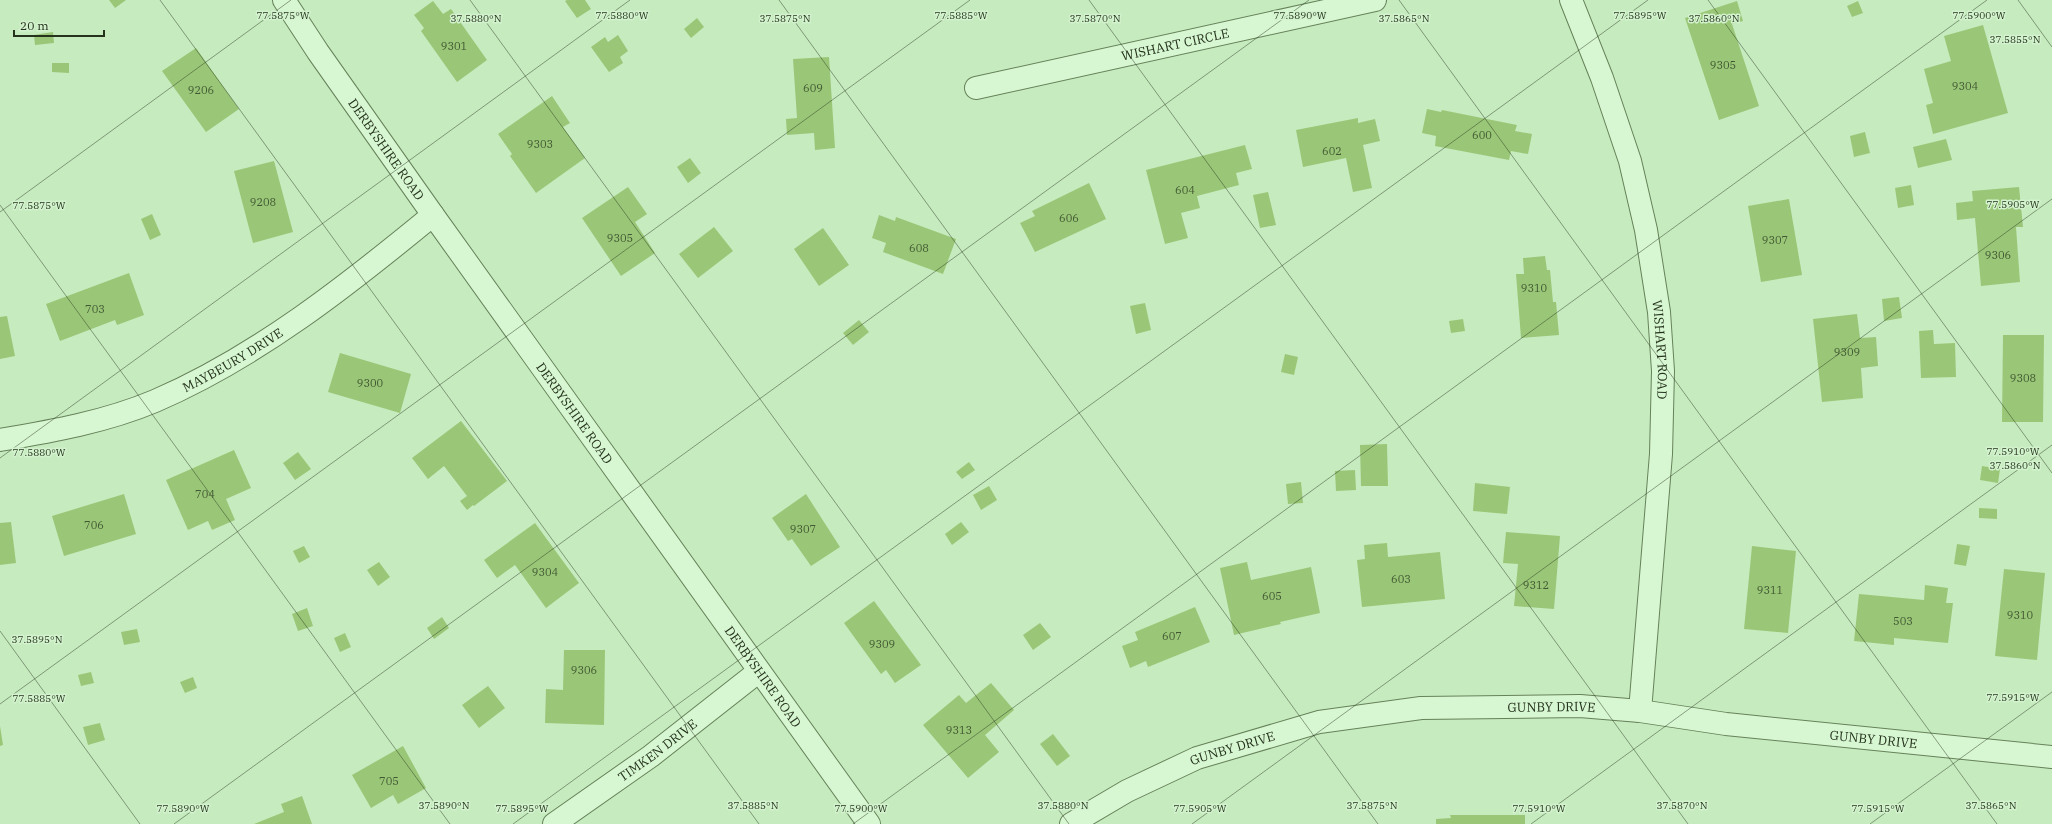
<svg xmlns="http://www.w3.org/2000/svg" width="2052" height="824" viewBox="0 0 2052 824" font-family="'IBM Plex Serif',serif">
<style>
.building{fill:#9ac777}
.lines{fill:none;stroke-linecap:round;stroke-linejoin:round}
.minor-casing{stroke:#668259;stroke-width:24}
.minor{stroke:#d7f6d2;stroke-width:22}
.ticks{fill:none;stroke:#25331c;stroke-width:1;stroke-opacity:0.45}
.labels{text-anchor:middle;stroke-width:3;stroke-linejoin:round;paint-order:stroke}
.number-label{font-size:11px;fill:#425833}
.street-label{font-size:13px;fill:#25331c;stroke:#d3f3ce}
.ticks-label{font-size:10px;text-anchor:middle;fill:#25331c;stroke:#d3f3ce;stroke-width:3;stroke-linejoin:round;paint-order:stroke}
</style>
<rect width="100%" height="100%" fill="#c6ebbf"/>
<!-- building -->
<g class="building">
<path d="M109 0H126L115 8Z"/>
<path d="M567 0H585L591 9 577 18 565 1Z"/>
<path d="M433 1 443 14 451 9 487 60 457 82 421 31 424 28 414 15Z"/>
<path d="M1737 1 1743 21 1732 24 1759 106 1719 120 1685 18Z"/>
<path d="M1858 1 1863 13 1852 17 1847 6Z"/>
<path d="M697 18 704 27 691 38 684 29Z"/>
<path d="M1983 25 2008 113 1933 134 1926 105 1933 103 1924 69 1951 61 1944 36Z"/>
<path d="M53 32 54 43 35 45 34 35Z"/>
<path d="M618 35 628 51 620 57 623 63 609 72 591 47 605 37 608 42Z"/>
<path d="M196 48 239 109 206 132 162 71Z"/>
<path d="M829 57 835 148 815 150 814 133 787 135 786 119 797 118 793 59Z"/>
<path d="M52 63H69V73L52 72Z"/>
<path d="M552 96 570 123 563 127 585 158 536 193 510 156 512 154 498 134Z"/>
<path d="M1427 109 1441 112 1442 110 1517 125 1515 131 1532 134 1528 154 1511 151 1509 160 1435 146 1436 136 1422 133Z"/>
<path d="M1358 118V123L1375 119 1380 141 1363 145 1372 188 1353 192 1346 158 1303 167 1296 130Z"/>
<path d="M1865 132 1870 153 1854 157 1850 136Z"/>
<path d="M1946 139 1952 160 1918 168 1913 147Z"/>
<path d="M1245 145 1252 169 1236 173 1239 185 1197 196 1200 208 1181 213 1188 238 1165 244 1146 170Z"/>
<path d="M690 158 701 173 688 183 677 167Z"/>
<path d="M274 161 293 232 253 243 234 171Z"/>
<path d="M1089 183 1106 219 1035 252 1020 223 1035 216 1032 211Z"/>
<path d="M1911 185 1914 205 1898 208 1895 188Z"/>
<path d="M628 187 647 214 635 222 655 253 621 276 582 218Z"/>
<path d="M2019 187 2023 227H2016L2020 282 1981 286 1975 218 1957 220 1956 203 1973 201 1972 191Z"/>
<path d="M1268 192 1276 225 1260 228 1253 195Z"/>
<path d="M1789 199 1802 275 1761 282 1748 206Z"/>
<path d="M152 214 161 235 150 240 141 219Z"/>
<path d="M879 215 895 221 896 217 956 239 943 274 883 252 886 243 872 238Z"/>
<path d="M714 227 733 251 698 278 679 254Z"/>
<path d="M823 228 849 265 819 286 794 249Z"/>
<path d="M1545 256 1547 270H1550L1553 302H1556L1559 335 1521 338 1516 274H1524L1523 258Z"/>
<path d="M129 273 144 315 117 325 115 320 60 341 46 304Z"/>
<path d="M1899 297 1902 318 1884 321 1882 299Z"/>
<path d="M1145 303 1151 330 1136 334 1130 306Z"/>
<path d="M1857 314 1860 338 1876 337 1878 366 1861 368 1863 398 1822 402 1813 319Z"/>
<path d="M7 316 15 356 0 359V317Z"/>
<path d="M1463 319 1465 331 1451 333 1449 321Z"/>
<path d="M859 320 869 332 853 345 843 333Z"/>
<path d="M1933 330 1934 344 1955 343 1956 377 1921 378 1919 331Z"/>
<path d="M2003 335H2044L2043 422H2002Z"/>
<path d="M340 353 411 374 400 413 328 392Z"/>
<path d="M1285 354 1298 357 1294 375 1281 372Z"/>
<path d="M461 421 507 481 474 506 473 505 467 510 460 501 467 496 444 466 428 479 412 458Z"/>
<path d="M1387 444 1388 486H1361L1360 445Z"/>
<path d="M234 450 251 488 226 499 235 520 212 530 208 521 188 530 166 480Z"/>
<path d="M298 452 311 469 295 480 283 463Z"/>
<path d="M969 462 975 470 962 479 956 472Z"/>
<path d="M1982 466 2000 469 1998 483 1980 480Z"/>
<path d="M1355 470 1356 490 1336 491 1335 471Z"/>
<path d="M1301 482 1303 503 1288 504 1286 484Z"/>
<path d="M1475 483 1510 487 1507 514 1473 511Z"/>
<path d="M989 486 997 500 981 510 973 495Z"/>
<path d="M124 494 136 534 64 556 52 516Z"/>
<path d="M806 494 840 547 811 566 792 539 788 541 772 518Z"/>
<path d="M1979 508 1997 509V519L1979 518Z"/>
<path d="M11 522 16 563 0 565V523Z"/>
<path d="M961 522 969 532 952 545 945 534Z"/>
<path d="M535 523 579 583 546 608 515 565 497 578 484 560Z"/>
<path d="M1506 532 1560 536 1554 609 1514 606 1518 564 1503 563Z"/>
<path d="M1387 543 1388 557 1440 552 1445 599 1362 607 1357 560 1365 559 1364 545Z"/>
<path d="M1957 544 1970 546 1966 566 1954 564Z"/>
<path d="M304 546 310 557 299 563 293 551Z"/>
<path d="M1752 546 1796 551 1788 633 1744 629Z"/>
<path d="M379 562 390 577 378 586 367 570Z"/>
<path d="M1247 562 1251 580 1311 567 1320 613 1280 622 1281 624 1234 635 1220 568Z"/>
<path d="M2004 569 2045 573 2037 660 1995 656Z"/>
<path d="M1925 585 1948 588 1946 603H1953L1948 643 1894 638V645L1854 641 1859 594 1924 600Z"/>
<path d="M874 601 921 665 895 683 886 670 881 674 844 623Z"/>
<path d="M1195 607 1210 642 1148 667 1146 661 1130 668 1122 646 1138 640 1135 632Z"/>
<path d="M307 608 313 626 298 631 292 614Z"/>
<path d="M442 617 449 628 434 639 427 628Z"/>
<path d="M1040 623 1051 637 1033 650 1023 635Z"/>
<path d="M137 629 140 642 124 645 121 632Z"/>
<path d="M345 633 351 647 340 652 334 638Z"/>
<path d="M564 650H605L604 725 545 723 546 689 563 690Z"/>
<path d="M91 672 94 683 81 686 78 675Z"/>
<path d="M193 677 197 688 185 693 180 682Z"/>
<path d="M991 683 1014 710 985 735 999 752 968 778 923 725 959 695 966 703Z"/>
<path d="M488 686 505 708 479 728 462 705Z"/>
<path d="M100 723 105 740 88 745 83 727Z"/>
<path d="M0 726 3 745 0 746Z"/>
<path d="M1053 734 1070 756 1057 766 1040 744Z"/>
<path d="M403 746 426 788 398 804 393 795 371 808 352 775Z"/>
<path d="M302 796 312 824H254L284 812 281 804Z"/>
<path d="M1450 815H1525V824H1436V819L1451 818Z"/>
</g>
<g class="lines">
<!-- minor casing -->
<g class="minor-casing">
<g id="minor">
<path id="s1" d="M284 0 318 52 433 215 869 824"/>
<path id="s2" d="M1571 0 1602 78 1630 161 1646 230 1659 312 1663 371 1661 454 1640 711"/>
<path id="s3" d="M976 88 1375 0"/>
<path id="s4" d="M0 440C53 431 105 422 155 401 257 357 348 285 433 215"/>
<path id="s5" d="M554 824 651 756 758 672"/>
<path id="s6" d="M1071 824 1127 791 1197 758 1319 722 1421 708 1580 706 1640 711 1726 724 2052 757"/>
</g>
</g>
<!-- minor -->
<use href="#minor" class="minor"/>
</g>
<!-- ticks -->
<path class="ticks" d="M160 0 759 824M470 0 1069 824M779 0 1378 824M1089 0 1688 824M1399 0 1997 824M1708 0 2052 473M2018 0 2052 47M0 205 450 824M0 212 291 0M0 458 630 0M0 631 140 824M0 704 970 0M174 824 1309 0M513 824 1648 0M853 824 1987 0M1192 824 2052 199M1531 824 2052 445M1870 824 2052 692"/>
<g class="labels">
<!-- number labels -->
<g class="number-label">
<text x="454" y="50">9301</text>
<text x="1723" y="69">9305</text>
<text x="1965" y="90">9304</text>
<text x="813" y="92">609</text>
<text x="201" y="94">9206</text>
<text x="1482" y="139">600</text>
<text x="540" y="148">9303</text>
<text x="1332" y="155">602</text>
<text x="1185" y="194">604</text>
<text x="263" y="206">9208</text>
<text x="1069" y="222">606</text>
<text x="620" y="242">9305</text>
<text x="1775" y="244">9307</text>
<text x="919" y="252">608</text>
<text x="1998" y="259">9306</text>
<text x="1534" y="292">9310</text>
<text x="95" y="313">703</text>
<text x="1847" y="356">9309</text>
<text x="2023" y="382">9308</text>
<text x="370" y="387">9300</text>
<text x="205" y="498">704</text>
<text x="94" y="529">706</text>
<text x="803" y="533">9307</text>
<text x="545" y="576">9304</text>
<text x="1401" y="583">603</text>
<text x="1536" y="589">9312</text>
<text x="1770" y="594">9311</text>
<text x="1272" y="600">605</text>
<text x="2020" y="619">9310</text>
<text x="1903" y="625">503</text>
<text x="1172" y="640">607</text>
<text x="882" y="648">9309</text>
<text x="584" y="674">9306</text>
<text x="959" y="734">9313</text>
<text x="389" y="785">705</text>
</g>
<!-- street labels -->
<g class="street-label">
<text dy="5" stroke="none"><textPath href="#s3" startOffset="204">WISHART CIRCLE</textPath></text>
<text dy="5" stroke="none"><textPath href="#s1" startOffset="181">DERBYSHIRE ROAD</textPath></text>
<text dy="5" stroke="none"><textPath href="#s2" startOffset="363">WISHART ROAD</textPath></text>
<text dy="5" stroke="none"><textPath href="#s4" startOffset="248">MAYBEURY DRIVE</textPath></text>
<text dy="5" stroke="none"><textPath href="#s1" startOffset="505">DERBYSHIRE ROAD</textPath></text>
<text dy="5" stroke="none"><textPath href="#s1" startOffset="829">DERBYSHIRE ROAD</textPath></text>
<text dy="5" stroke="none"><textPath href="#s6" startOffset="503">GUNBY DRIVE</textPath></text>
<text dy="5" stroke="none"><textPath href="#s6" startOffset="827">GUNBY DRIVE</textPath></text>
<text dy="5" stroke="none"><textPath href="#s6" startOffset="179">GUNBY DRIVE</textPath></text>
<text dy="5" stroke="none"><textPath href="#s5" startOffset="127">TIMKEN DRIVE</textPath></text>
</g>
</g>
<g class="ticks-label">
<text x="283" y="19">77.5875°W</text>
<text x="622" y="19">77.5880°W</text>
<text x="961" y="19">77.5885°W</text>
<text x="1300" y="19">77.5890°W</text>
<text x="1640" y="19">77.5895°W</text>
<text x="1979" y="19">77.5900°W</text>
<text x="476" y="22">37.5880°N</text>
<text x="785" y="22">37.5875°N</text>
<text x="1095" y="22">37.5870°N</text>
<text x="1404" y="22">37.5865°N</text>
<text x="1714" y="22">37.5860°N</text>
<text x="2015" y="43">37.5855°N</text>
<text x="2013" y="208">77.5905°W</text>
<text x="39" y="209">77.5875°W</text>
<text x="2013" y="455">77.5910°W</text>
<text x="39" y="456">77.5880°W</text>
<text x="2015" y="469">37.5860°N</text>
<text x="37" y="643">37.5895°N</text>
<text x="2013" y="701">77.5915°W</text>
<text x="39" y="702">77.5885°W</text>
<text x="444" y="809">37.5890°N</text>
<text x="753" y="809">37.5885°N</text>
<text x="1063" y="809">37.5880°N</text>
<text x="1372" y="809">37.5875°N</text>
<text x="1682" y="809">37.5870°N</text>
<text x="1991" y="809">37.5865°N</text>
<text x="183" y="812">77.5890°W</text>
<text x="522" y="812">77.5895°W</text>
<text x="861" y="812">77.5900°W</text>
<text x="1200" y="812">77.5905°W</text>
<text x="1539" y="812">77.5910°W</text>
<text x="1878" y="812">77.5915°W</text>
</g>
<!-- scale -->
<path d="M14 30v6h90v-6" fill="none" stroke="#25331c" stroke-width="2"/>
<text x="20" y="30" font-size="12" fill="#25331c" stroke="#d3f3ce" stroke-width="3" paint-order="stroke">20 m</text>
</svg>
